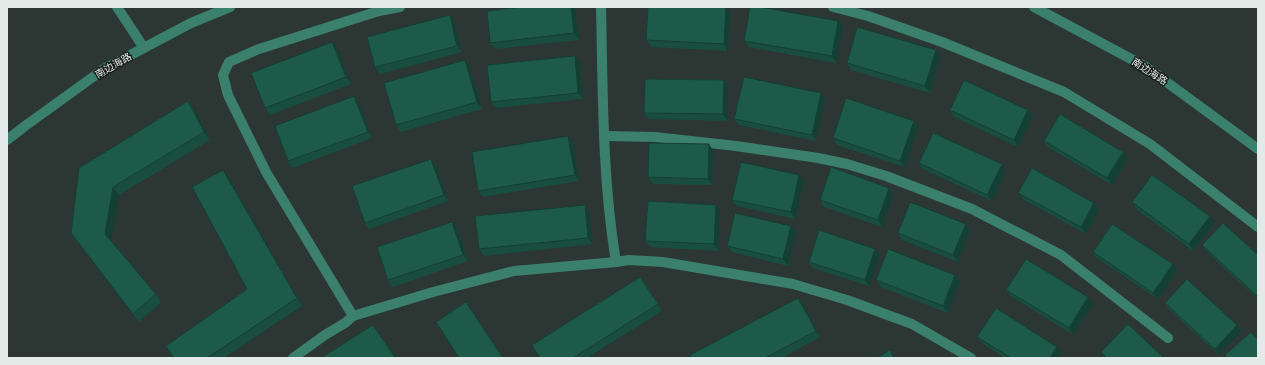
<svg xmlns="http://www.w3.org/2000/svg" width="1265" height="365" viewBox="0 0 1265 365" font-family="'Fira Sans','Noto Sans SC',sans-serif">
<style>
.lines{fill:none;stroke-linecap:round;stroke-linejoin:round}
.minor{stroke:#3a806c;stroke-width:10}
.wall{fill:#194d40}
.shaded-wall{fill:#143f34}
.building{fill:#1d5a4a;stroke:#143f34}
.labels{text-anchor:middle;stroke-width:3;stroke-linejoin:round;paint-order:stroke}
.street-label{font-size:10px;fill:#e3eae7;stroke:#181d1b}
</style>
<rect width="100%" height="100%" fill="#2c3733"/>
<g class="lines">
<!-- minor -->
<g class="minor">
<path d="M117 7 144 48"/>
<path d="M601 7C603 92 602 178 616 262L629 260 663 262 793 284 847 300 912 324 971 358"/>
<path d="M833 7 868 16 942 42 1064 92 1150 144 1258 227"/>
<path d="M1034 7 1146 67 1258 149"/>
<path d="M604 136 655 137 736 146 818 158 847 164 886 176 972 209 1061 255 1168 338"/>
<path d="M7 140 25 126 104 69 191 23 230 7"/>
<path d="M353 316 433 292 514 271 616 262"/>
<path d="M293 358 325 335 345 323 353 316 266 172 228 95 223 75 229 62 259 49 379 11 400 7"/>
</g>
</g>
<!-- wall -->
<g class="wall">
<path d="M575 8 579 40 495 49 490 43Z"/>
<path d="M730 14 728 51 651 47 646 40Z"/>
<path d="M450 15 454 22 462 52 380 74 375 67Z"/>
<path d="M838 21 843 27 836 63 749 47 744 41Z"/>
<path d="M337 48 351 84 270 115 265 108Z"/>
<path d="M936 50 940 57 930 93 851 70 847 63Z"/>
<path d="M580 63 583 99 495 108 491 102Z"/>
<path d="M469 66 482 109 401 132 396 125Z"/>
<path d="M724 80 728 86V121L649 119 644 113Z"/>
<path d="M821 93 825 99 816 141 739 125 734 119Z"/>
<path d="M354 96 359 103 372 138 292 168 288 161Z"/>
<path d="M188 101 194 109 210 140 119 195 111 240 156 294 161 302 139 322 71 233Z"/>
<path d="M950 110 1033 116 1018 147 954 117Z"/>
<path d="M914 121 918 127 905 167 837 145 833 138Z"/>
<path d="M1044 141 1128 159 1112 185 1048 147Z"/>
<path d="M573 142 579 181 483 197 478 191Z"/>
<path d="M709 144 713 151 712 185 653 184 648 177Z"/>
<path d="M919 163 1006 171 992 201 923 169Z"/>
<path d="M435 165 448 201 369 229 365 223Z"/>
<path d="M799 175 804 181 795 219 737 206 732 200Z"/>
<path d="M228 177 302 306 224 358H174L247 289Z"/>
<path d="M889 188 894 194 882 227 824 207 820 200Z"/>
<path d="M1018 193 1094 203 1099 210 1086 234 1023 199Z"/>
<path d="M1132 202 1214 223 1193 251 1136 209Z"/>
<path d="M585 205 589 211 593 244 484 256 479 249Z"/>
<path d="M720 212 718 251 650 247 645 241Z"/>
<path d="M452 222 457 228 468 261 393 287 388 280Z"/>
<path d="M966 224 970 230 958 262 902 240 898 233Z"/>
<path d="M791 226 796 232 788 266 732 252 727 246Z"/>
<path d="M1202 245 1258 255V299L1207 252Z"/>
<path d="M1093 252 1177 271 1158 299 1097 258Z"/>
<path d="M880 255 869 286 813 268 809 262Z"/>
<path d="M955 275 960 281 948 313 881 287 876 280Z"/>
<path d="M645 283 662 311 587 358H540Z"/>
<path d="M1006 290 1093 304 1073 335 1011 296Z"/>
<path d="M798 298 803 304 820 337 782 358H692Z"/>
<path d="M1165 303 1237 325 1241 331 1219 355 1169 309Z"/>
<path d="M977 337 1062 354 1059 358H1005L982 343Z"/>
</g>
<!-- shaded-wall -->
<g class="shaded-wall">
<path d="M571 7H575V8L579 40 574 33Z"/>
<path d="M726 7 730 14 728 51 724 44Z"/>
<path d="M450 15 454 22 462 52 457 46Z"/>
<path d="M838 21 843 27 836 63 832 56Z"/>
<path d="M332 42 337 48 351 84 346 77Z"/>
<path d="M936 50 940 57 930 93 925 86Z"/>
<path d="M575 56 580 63 583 99 578 93Z"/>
<path d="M465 60 469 66 482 109 477 102Z"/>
<path d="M724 80 728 86V121L723 114Z"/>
<path d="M821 93 825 99 816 141 812 135Z"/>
<path d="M354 96 359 103 372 138 368 132Z"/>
<path d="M188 101 194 109 210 140 204 132Z"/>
<path d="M1028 110 1033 116 1018 147 1014 140Z"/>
<path d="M914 121 918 127 905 167 900 161Z"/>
<path d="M568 136 573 142 579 181 575 175Z"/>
<path d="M709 144 713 151 712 185 708 179Z"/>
<path d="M1123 152 1128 159 1112 185 1107 178Z"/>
<path d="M431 159 435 165 448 201 444 195Z"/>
<path d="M1002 164 1006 171 992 201 987 195Z"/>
<path d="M223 170 228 177 302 306 297 298Z"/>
<path d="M799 175 804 181 795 219 791 212Z"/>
<path d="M113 187 119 195 111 242 105 234Z"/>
<path d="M889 188 894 194 882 227 878 220Z"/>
<path d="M1094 203 1099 210 1086 234 1081 227Z"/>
<path d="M585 205 589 211 593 244 588 238Z"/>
<path d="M716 205 720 212 718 251 714 244Z"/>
<path d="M1210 216 1214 223 1193 251 1189 244Z"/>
<path d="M452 222 457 228 468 261 463 255Z"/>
<path d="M966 224 970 230 958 262 953 255Z"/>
<path d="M791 226 796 232 788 266 783 259Z"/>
<path d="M875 249 880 255 869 286 865 280Z"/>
<path d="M1173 264 1177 271 1158 299 1153 293Z"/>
<path d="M955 275 960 281 948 313 943 306Z"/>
<path d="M1088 297 1093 304 1073 335 1069 328Z"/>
<path d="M798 298 803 304 820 337 816 331Z"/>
<path d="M1237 325 1241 331 1219 355 1215 349Z"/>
<path d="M1057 347 1062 354 1059 358H1050Z"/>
</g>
<!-- building -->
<g class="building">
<path d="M521 7H571L574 33 490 43 487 11Z"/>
<path d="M648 7H726L724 44 646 40Z"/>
<path d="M750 7H760L838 21 832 56 744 41Z"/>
<path d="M450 15 457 46 375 67 367 37Z"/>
<path d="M857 27 936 50 925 86 847 63Z"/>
<path d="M332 42 346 77 265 108 251 73Z"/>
<path d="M575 56 578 93 491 102 487 65Z"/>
<path d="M465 60 477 102 396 125 384 83Z"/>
<path d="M744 77 821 93 812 135 734 119Z"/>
<path d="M645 79 724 80 723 114 644 113Z"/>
<path d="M964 80 1028 110 1014 140 950 110Z"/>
<path d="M354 96 368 132 288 161 275 126Z"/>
<path d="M846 98 914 121 900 161 833 138Z"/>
<path d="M188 101 204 132 113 187 105 234 156 294 133 314 71 233 79 168Z"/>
<path d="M1060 114 1123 152 1107 178 1044 141Z"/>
<path d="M933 133 1002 164 987 195 919 163Z"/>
<path d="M568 136 575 175 478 191 472 152Z"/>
<path d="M649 143 709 144 708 179 648 177Z"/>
<path d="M431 159 444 195 365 223 352 186Z"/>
<path d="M741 162 799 175 791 212 732 200Z"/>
<path d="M831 167 889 188 878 220 820 200Z"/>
<path d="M1032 168 1094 203 1081 227 1018 193Z"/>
<path d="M223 170 297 298 207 358H174L166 346 247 289 192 187Z"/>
<path d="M1152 175 1210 216 1189 244 1132 202Z"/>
<path d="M648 201 716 205 714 244 645 241Z"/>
<path d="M910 202 966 224 953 255 898 233Z"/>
<path d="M585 205 588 238 479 249 475 216Z"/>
<path d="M735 213 791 226 783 259 727 246Z"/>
<path d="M452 222 463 255 388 280 377 247Z"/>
<path d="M1223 223 1258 255V295L1257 296 1202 245Z"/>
<path d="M1112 224 1173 264 1153 293 1093 252Z"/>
<path d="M819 230 875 249 865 280 809 262Z"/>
<path d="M888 249 955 275 943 306 876 280Z"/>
<path d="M1026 259 1088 297 1069 328 1006 290Z"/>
<path d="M640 277 658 304 573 358H540L532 345Z"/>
<path d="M1187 279 1237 325 1215 349 1165 303Z"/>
<path d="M798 298 816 331 765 358H692L690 355Z"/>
<path d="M466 302 503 358H459L436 322Z"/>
<path d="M996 308 1057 347 1050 358H1011L977 337Z"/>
<path d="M1128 324 1164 358H1107L1101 352Z"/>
<path d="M373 325 395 357 394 358H321Z"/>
<path d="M1251 332 1258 340V358H1227L1225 355Z"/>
<path d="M890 350 894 358H877Z"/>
</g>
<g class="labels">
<!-- street labels -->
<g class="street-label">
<text transform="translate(113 65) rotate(-30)" y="4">南边海路</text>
<text transform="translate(1150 71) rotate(33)" y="4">南边海路</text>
</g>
</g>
<!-- border -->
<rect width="1265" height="365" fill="none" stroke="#e3eae7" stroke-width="16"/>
</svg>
